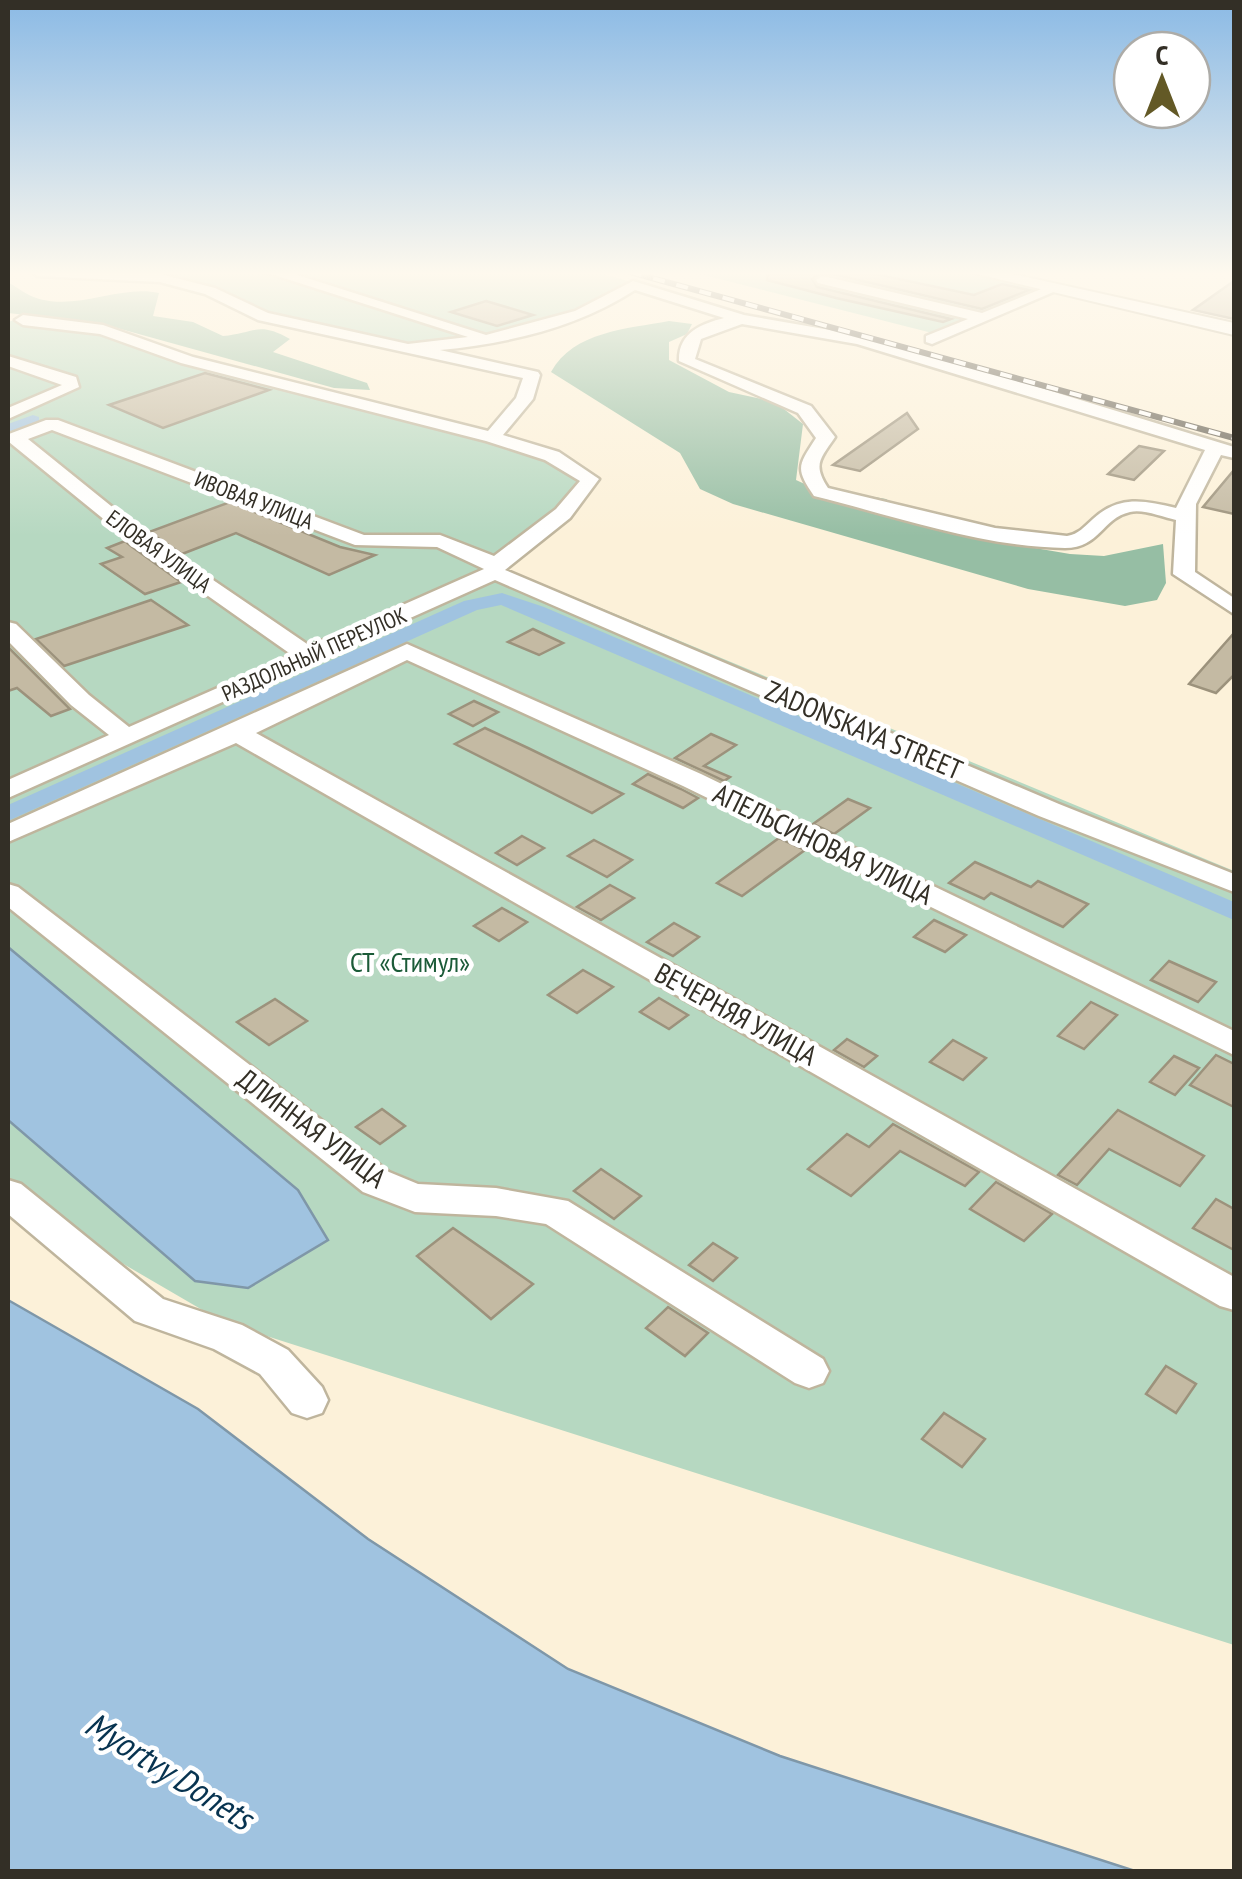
<svg xmlns="http://www.w3.org/2000/svg" width="1242" height="1879" viewBox="0 0 1242 1879" font-family="'PT Sans Narrow',sans-serif">
<style>
.green{fill:#b6d8c1}
.forest{fill:#96bea4}
.water{fill:#a0c3e0;stroke:#7f97a8;stroke-width:2.5}
.lines{fill:none;stroke-linecap:round;stroke-linejoin:round}
.canal{fill:#a0c3e0;fill-rule:evenodd}
.building{fill:#c4baa3;stroke:#9c927c;stroke-width:2.5}
.minor-casing{stroke:#bfb59d;stroke-width:5}
.tertiary-casing{stroke:#bfb59d;stroke-width:4}
.minor{fill:#fff;fill-rule:evenodd}
.tertiary{fill:#fff;fill-rule:evenodd}
.rail-casing{stroke:#625c4f;stroke-width:6}
.rail{stroke:#fff;stroke-width:4;stroke-dasharray:12;stroke-linecap:butt}
.labels{text-anchor:middle;stroke-width:9;stroke-linejoin:round;paint-order:stroke}
.far-street-label{font-size:22px;fill:#332f26;stroke:#fff}
.street-label{font-size:28px;fill:#332f26;stroke:#fff}
.park-label{font-size:28px;fill:#1b5b38;stroke:#fff}
.near-water-label{font-size:35px;font-style:italic;fill:#073350;stroke:#fff}
</style>
<rect width="100%" height="100%" fill="#fcf1d9"/>
<!-- green -->
<g class="green">
<path d="M26 272H596L650 287 550 325 497 338 393 346 363 334 300 321 167 279Z"/>
<path d="M692 272H961L1047 292 944 336Z"/>
<path d="M21 318 97 330 260 378 506 440 590 482 511 559 509 570 1234 871V1645L223 1322 17 1202 8 1193V322Z"/>
</g>
<!-- forest -->
<g class="forest">
<path d="M8 282C15 286 21 291 29 295 71 315 117 284 159 293L153 316 193 322 223 336C255 333 258 321 290 339L273 352 367 383 370 390 334 388 99 323 8 313Z"/>
<path d="M669 321 692 324 687 334 669 342V360L729 392 775 402 803 424 796 480 809 486 886 499 911 516 994 541 1070 554 1104 556 1163 544 1166 583 1157 600 1125 606 1028 589 733 504 700 489 680 453 551 372C574 331 627 329 669 321Z"/>
</g>
<!-- water -->
<g class="water">
<path d="M8 947 298 1190 328 1240 248 1288 195 1281 8 1120Z"/>
<path d="M8 1300 198 1409 368 1539 568 1669 780 1756 1135 1871H8Z"/>
</g>
<g class="lines">
<!-- canal -->
<g class="canal">
<path d="M33 415 39 417V423L8 435V424Z"/>
<path d="M502 593 544 607 1234 902V920L501 605 477 610 8 821V805L464 601Z"/>
</g>
</g>
<!-- building -->
<g class="building">
<path d="M768 272H823L812 279 817 287 951 319 943 322 836 298 767 280Z"/>
<path d="M824 272H866L974 295 1002 284 1029 290 982 309Z"/>
<path d="M1234 281V319L1193 310Z"/>
<path d="M486 301 533 315 497 326 451 312Z"/>
<path d="M205 373 269 390 163 428 109 405Z"/>
<path d="M907 413 918 429 860 471 833 465Z"/>
<path d="M1139 446 1164 451 1134 480 1108 474Z"/>
<path d="M1234 470V514L1203 507Z"/>
<path d="M230 502 340 547 375 555 329 575 236 533 182 554 149 532Z"/>
<path d="M125 541 131 546 181 582 145 594 101 564 122 557 107 548Z"/>
<path d="M151 600 188 625 64 666 36 639Z"/>
<path d="M533 629 563 643 539 655 508 642Z"/>
<path d="M1234 633V675L1216 693 1189 684Z"/>
<path d="M8 648H9L70 709 51 716 17 688 8 691Z"/>
<path d="M474 701 498 712 473 726 449 714Z"/>
<path d="M485 728 528 748 623 794 592 813 455 744Z"/>
<path d="M711 734 736 745 704 766 730 777 724 781 675 758Z"/>
<path d="M648 774 681 789 698 798 683 808 633 784Z"/>
<path d="M848 799 870 808 834 834 813 824Z"/>
<path d="M522 836 544 848 517 865 496 853Z"/>
<path d="M779 838 805 850 742 896 717 883Z"/>
<path d="M594 840 632 860 607 877 568 856Z"/>
<path d="M975 862 1031 887 1038 881 1088 904 1063 927 991 893 984 899 949 883Z"/>
<path d="M610 885 634 898 601 920 577 907Z"/>
<path d="M502 908 527 922 499 941 474 926Z"/>
<path d="M934 920 966 935 945 952 914 937Z"/>
<path d="M674 923 699 937 673 956 647 942Z"/>
<path d="M1169 961 1216 982 1198 1002 1151 980Z"/>
<path d="M583 970 613 987 577 1013 548 995Z"/>
<path d="M659 998 688 1015 669 1029 640 1012Z"/>
<path d="M275 999 307 1021 269 1045 237 1022Z"/>
<path d="M1091 1002 1117 1015 1084 1049 1058 1036Z"/>
<path d="M847 1039 877 1056 864 1067 834 1050Z"/>
<path d="M953 1040 986 1058 963 1080 930 1062Z"/>
<path d="M1216 1055 1234 1064V1107L1190 1085Z"/>
<path d="M1174 1056 1199 1068 1175 1095 1150 1082Z"/>
<path d="M382 1109 405 1126 380 1144 356 1127Z"/>
<path d="M1118 1110 1204 1156 1180 1186 1109 1149 1077 1185 1058 1175Z"/>
<path d="M893 1124 979 1172 965 1186 900 1151 851 1196 808 1169 847 1134 869 1147Z"/>
<path d="M601 1169 641 1196 614 1219 574 1191Z"/>
<path d="M996 1182 1052 1214 1024 1241 970 1209Z"/>
<path d="M1216 1199 1234 1209V1250L1193 1228Z"/>
<path d="M453 1228 533 1284 491 1319 417 1256Z"/>
<path d="M713 1243 737 1258 713 1281 689 1265Z"/>
<path d="M668 1307 708 1333 685 1356 646 1328Z"/>
<path d="M1166 1366 1196 1384 1176 1413 1146 1394Z"/>
<path d="M944 1413 985 1439 962 1467 922 1439Z"/>
</g>
<g class="lines">
<!-- minor casing -->
<g class="minor-casing">
<g id="minor">
<path d="M31 272 160 274 215 288 268 313 408 344 468 337 265 272H288L486 335 575 311 633 281 744 315 859 335 960 363 1234 447V458L1221 455 1196 504 1195 572 1234 598V614L1173 574 1176 520C1162 517 1144 509 1130 512 1102 518 1100 548 1065 548 981 547 895 516 814 496 795 468 798 466 816 438L798 413 679 361C678 333 701 324 724 318L635 290C576 328 509 343 440 350L538 372 540 375 533 399 503 435 559 452 599 479 570 518 505 570 1059 804 1234 874V892L1039 816 495 580 8 798V780L109 735 71 705 8 641V622L16 624 89 695 129 727 292 655 133 543 9 442V434L46 420H58L364 535H440L494 556 556 509 580 481 545 460 486 441 181 363 100 334 23 325 15 320 23 315 103 325 193 357 488 431 516 398 523 378 258 320 205 294 160 282 38 276ZM742 324 857 344 1205 450 1176 508C1144 500 1119 495 1093 519 1084 527 1079 534 1067 536L995 528 828 488C812 464 821 458 835 437L811 406 695 359 701 339ZM52 430 355 545 437 547 484 569 310 646 147 535 28 439Z"/>
<path d="M823 276 982 313 1046 287 1058 290 932 344 926 342V336L968 319 818 283 816 280Z"/>
<path d="M8 356 76 377 79 387 8 419V408L62 385 8 366Z"/>
<path d="M407 644 701 774 1234 1031V1055L683 786 407 660 256 733 1234 1277V1310L1220 1306 236 743 8 842V824Z"/>
<path d="M8 884 18 887 389 1172 418 1184 496 1188 568 1201 823 1359 829 1371 823 1383 809 1388 795 1383 546 1224 496 1216 415 1212 363 1192 8 907Z"/>
<path d="M8 1180 21 1184 163 1299 242 1325 288 1350 322 1387 328 1400 322 1413 307 1418 292 1413 260 1374 214 1349 135 1321 8 1214Z"/>
</g>
</g>
<!-- tertiary casing -->
<g class="tertiary-casing">
<path id="tertiary" d="M969 272H1003L1234 323V335Z"/>
</g>
<!-- minor -->
<use href="#minor" class="minor"/>
<!-- tertiary -->
<use href="#tertiary" class="tertiary"/>
<!-- rail casing -->
<g class="rail-casing">
<path id="rail" d="M630 272 1234 438"/>
</g>
<!-- rail -->
<use href="#rail" class="rail"/>
</g>
<!-- sky -->
<linearGradient id="sky" x2="0" y2="1"><stop stop-color="#8bbae5"/><stop offset="0.51" stop-color="#fef9ee"/><stop offset="1" stop-color="#fef9ee" stop-opacity="0"/></linearGradient>
<rect width="1242" height="536" fill="url(#sky)"/>
<g class="labels">
<!-- far-street labels -->
<g class="far-street-label">
<text transform="translate(254 500) rotate(21)" y="8">ИВОВАЯ УЛИЦА</text>
<text transform="translate(159 551) rotate(36)" y="8">ЕЛОВАЯ УЛИЦА</text>
<text transform="translate(314 654) rotate(-24)" y="8">РАЗДОЛЬНЫЙ ПЕРЕУЛОК</text>
</g>
<!-- street labels -->
<g class="street-label">
<text transform="translate(864 730) rotate(23)" y="10">ZADONSKAYA STREET</text>
<text transform="translate(823 844) rotate(26)" y="10">АПЕЛЬСИНОВАЯ УЛИЦА</text>
<text transform="translate(736 1014) rotate(29)" y="10">ВЕЧЕРНЯЯ УЛИЦА</text>
<text transform="translate(312 1128) rotate(37)" y="10">ДЛИННАЯ УЛИЦА</text>
</g>
<!-- park labels -->
<g class="park-label">
<text x="410" y="972">СТ «Стимул»</text>
</g>
<!-- near-water labels -->
<g class="near-water-label">
<text transform="translate(169 1771) rotate(32)" y="12">Myortvy Donets</text>
</g>
</g>
<!-- border -->
<rect width="1242" height="1879" fill="none" stroke="#332f26" stroke-width="20"/>
<!-- north arrow -->
<g transform="translate(1162 80)"><circle r="48" fill="#ffffff" stroke="#adaca8" stroke-width="2.5"/>
<path d="M0-8L18 38L0 25L-18 38Z" fill="#635926"/>
<text y="-15" font-size="28" font-weight="bold" text-anchor="middle" fill="#332f26">С</text>
</g>
</svg>
